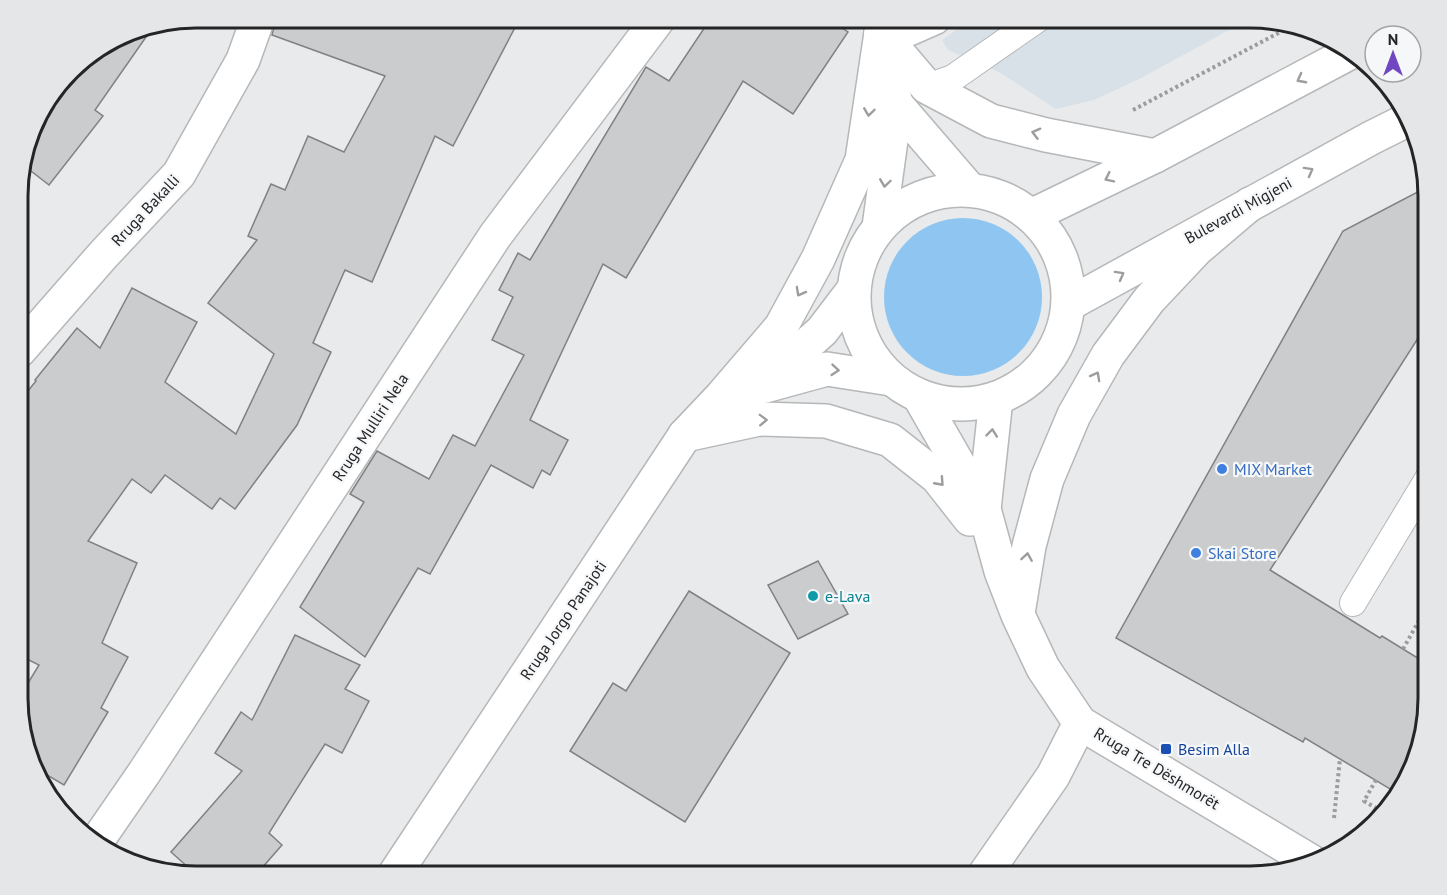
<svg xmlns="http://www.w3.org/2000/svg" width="1447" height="895" viewBox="0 0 1447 895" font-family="'PT Sans',sans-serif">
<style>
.built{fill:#d9e1e8}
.green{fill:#8ec6f1}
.building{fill:#cbccce;stroke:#7f8182;stroke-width:1.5}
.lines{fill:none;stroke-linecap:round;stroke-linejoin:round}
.service-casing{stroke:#b5b7b8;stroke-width:28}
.minor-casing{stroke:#b5b7b8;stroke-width:36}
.tertiary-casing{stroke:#b5b7b8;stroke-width:36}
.secondary-casing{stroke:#b5b7b8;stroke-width:36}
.path{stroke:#9a9c9d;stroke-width:4;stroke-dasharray:3 3;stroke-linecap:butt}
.service{stroke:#fff;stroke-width:26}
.minor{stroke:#fff;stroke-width:33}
.tertiary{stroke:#fff;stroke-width:33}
.secondary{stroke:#fff;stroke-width:33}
.oneway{stroke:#9d9d9d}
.shop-dot{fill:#3f7fe0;stroke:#f5f7f9;stroke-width:2}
.culture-dot{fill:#0f9aa8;stroke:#f5f7f9;stroke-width:2}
.transit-dot{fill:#1a4fb4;stroke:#f5f7f9;stroke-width:2}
.labels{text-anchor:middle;stroke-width:4.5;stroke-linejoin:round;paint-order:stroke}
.street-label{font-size:16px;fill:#252526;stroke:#f5f7f9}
.shop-label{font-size:16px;fill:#366cbe;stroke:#f5f7f9;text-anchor:start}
.culture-label{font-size:16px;fill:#0d838f;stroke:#f5f7f9;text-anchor:start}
.transit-label{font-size:16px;fill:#164399;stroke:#f5f7f9;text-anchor:start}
.rim{fill:none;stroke:#252526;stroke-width:3}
</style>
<rect width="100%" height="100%" fill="#e8eaeb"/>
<!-- built -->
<path class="built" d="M973 18H1251L1141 78 1094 100 1056 109 999 72 948 50 942 40Z"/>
<!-- green -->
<circle class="green" cx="963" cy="297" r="79"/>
<!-- building -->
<g class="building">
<path d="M276 18H520L453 146 435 136 372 282 345 270 313 343 331 352 297 425 235 509 220 498 212 509 165 475 151 493 132 479 88 541 137 563 102 643 128 657 101 708 108 712 64 785 35 768 19 722V698L39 665 19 655V402L36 381 35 380 77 328 100 348 132 288 197 322 165 382 236 434 274 354 208 303 257 240 248 236 271 184 285 190 308 136 344 152 385 76 272 35Z"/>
<path d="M711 18H827L848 32 793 114 743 81 626 278 603 264 530 420 568 440 550 475 542 470 533 488 491 465 430 574 418 568 365 657 300 607 364 502 350 494 377 451 429 479 453 435 475 446 524 355 492 340 513 297 499 290 518 253 530 260 646 67 669 81Z"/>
<path d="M153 27 95 110 103 116 49 185 22 164 37 117 78 62 128 31Z"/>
<path d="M1429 186V321L1270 570 1380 638 1382 636 1429 665V710L1400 795 1305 738 1303 742 1116 638 1343 231Z"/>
<path d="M818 561 848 614 798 639 768 585Z"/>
<path d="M689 591 790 653 685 822 570 751 613 683 626 691Z"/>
<path d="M295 635 360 665 345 689 369 701 342 753 325 744 269 833 282 845 254 877H199L171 852 242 771 215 753 241 712 252 720Z"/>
</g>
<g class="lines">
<!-- service casing -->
<g class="service-casing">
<g id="service">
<path d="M927 87 953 78 1039 18"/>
<path d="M1353 603 1429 477"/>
</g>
</g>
<!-- minor casing -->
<g class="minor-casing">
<g id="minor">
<path d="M881 33 909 29 934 18"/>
<path d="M19 351 104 254 179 174 243 60 258 18"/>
<path d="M765 386 827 369 891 379"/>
<path d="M95 844 144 773 495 236 659 18"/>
<path d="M393 877 685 435 758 388 822 331 854 289"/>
</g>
</g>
<!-- tertiary casing -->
<g class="tertiary-casing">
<path id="tertiary" d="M983 877 1053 776 1080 723"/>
</g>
<!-- secondary casing -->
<g class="secondary-casing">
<g id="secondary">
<path d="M881 33 927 87 991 121 1046 135 1155 156"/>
<path d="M896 104 970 190"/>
<circle cx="961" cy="297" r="107"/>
<path d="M1031 216 1155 156 1353 51"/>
<path d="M879 227 896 104 885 54"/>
<path d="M1069 304 1371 138 1409 119"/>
<path d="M919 396 984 509 1001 571 1018 615 1043 668 1080 723 1312 862"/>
<path d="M685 435 721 397 781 327 818 259 862 160 881 33"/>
<path d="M685 435 759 419 826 421 890 440 937 477 970 519"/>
<path d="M984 509 996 399"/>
<path d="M1018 613 1029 546 1047 479 1074 415 1108 355 1149 300 1197 249 1250 204"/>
</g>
</g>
<!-- path -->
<g class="path">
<path d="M1133 110 1286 29"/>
<path d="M1403 649 1429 603"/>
<path d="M1376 780 1364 801 1383 812"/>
<path d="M1334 818 1340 758"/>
<path d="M1361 833 1376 808"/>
</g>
<!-- service -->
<use href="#service" class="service"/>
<!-- minor -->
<use href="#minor" class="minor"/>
<!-- tertiary -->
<use href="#tertiary" class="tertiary"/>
<!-- secondary -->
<use href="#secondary" class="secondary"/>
</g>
<!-- one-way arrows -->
<defs><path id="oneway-chevron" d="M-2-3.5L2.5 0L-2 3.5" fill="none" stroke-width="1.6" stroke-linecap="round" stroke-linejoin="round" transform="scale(1.5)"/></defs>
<g class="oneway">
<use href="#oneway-chevron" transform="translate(1301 79) rotate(152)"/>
<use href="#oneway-chevron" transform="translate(869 112) rotate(98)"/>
<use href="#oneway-chevron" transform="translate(1036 133) rotate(-165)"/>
<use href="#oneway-chevron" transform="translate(1309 171) rotate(-29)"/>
<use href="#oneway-chevron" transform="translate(1109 178) rotate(154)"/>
<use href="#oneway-chevron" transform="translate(885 183) rotate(98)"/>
<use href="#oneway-chevron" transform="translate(1120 275) rotate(-29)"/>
<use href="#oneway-chevron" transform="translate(800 292) rotate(119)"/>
<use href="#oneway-chevron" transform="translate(835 370) rotate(5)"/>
<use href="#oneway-chevron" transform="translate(1096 376) rotate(-61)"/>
<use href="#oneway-chevron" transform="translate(763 420) rotate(-2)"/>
<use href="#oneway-chevron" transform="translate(992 433) rotate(-84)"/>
<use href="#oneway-chevron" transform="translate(940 482) rotate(48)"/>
<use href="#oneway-chevron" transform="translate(1027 557) rotate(-81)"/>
</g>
<!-- markers -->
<g class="shop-dot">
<circle cx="1222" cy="469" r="6"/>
<circle cx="1196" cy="553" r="6"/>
</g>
<circle class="culture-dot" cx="813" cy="596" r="6"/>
<rect class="transit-dot" x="1160" y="743" width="12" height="12" rx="3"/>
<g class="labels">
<!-- street labels -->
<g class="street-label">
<text transform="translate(145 210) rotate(-47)" y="6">Rruga Bakalli</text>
<text transform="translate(1238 210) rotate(-29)" y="6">Bulevardi Migjeni</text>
<text transform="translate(370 427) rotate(-57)" y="6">Rruga Mulliri Nela</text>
<text transform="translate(563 620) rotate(-56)" y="6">Rruga Jorgo Panajoti</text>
<text transform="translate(1157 768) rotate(31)" y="6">Rruga Tre Dëshmorët</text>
</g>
<!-- shop labels -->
<g class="shop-label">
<text x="1234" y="475">MIX Market</text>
<text x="1208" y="559">Skai Store</text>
</g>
<!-- culture labels -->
<g class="culture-label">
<text x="825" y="602">e-Lava</text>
</g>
<!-- transit labels -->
<g class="transit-label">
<text x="1178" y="755">Besim Alla</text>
</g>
</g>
<!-- crop -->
<path d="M0 0H1447V895H0ZM196 28H1250A168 168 0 0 1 1418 196V698A168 168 0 0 1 1250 866H196A168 168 0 0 1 28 698V196A168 168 0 0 1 196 28Z" fill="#e4e6e8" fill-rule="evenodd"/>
<path class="rim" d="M196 28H1250A168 168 0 0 1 1418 196V698A168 168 0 0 1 1250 866H196A168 168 0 0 1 28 698V196A168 168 0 0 1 196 28Z"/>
<!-- north arrow -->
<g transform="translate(1393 54)"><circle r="28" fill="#f5f7f9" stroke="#a2a3a5" stroke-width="1.5"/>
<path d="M0-4.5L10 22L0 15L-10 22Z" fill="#7047c0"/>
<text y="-9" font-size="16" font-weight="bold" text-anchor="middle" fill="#252526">N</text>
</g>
</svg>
